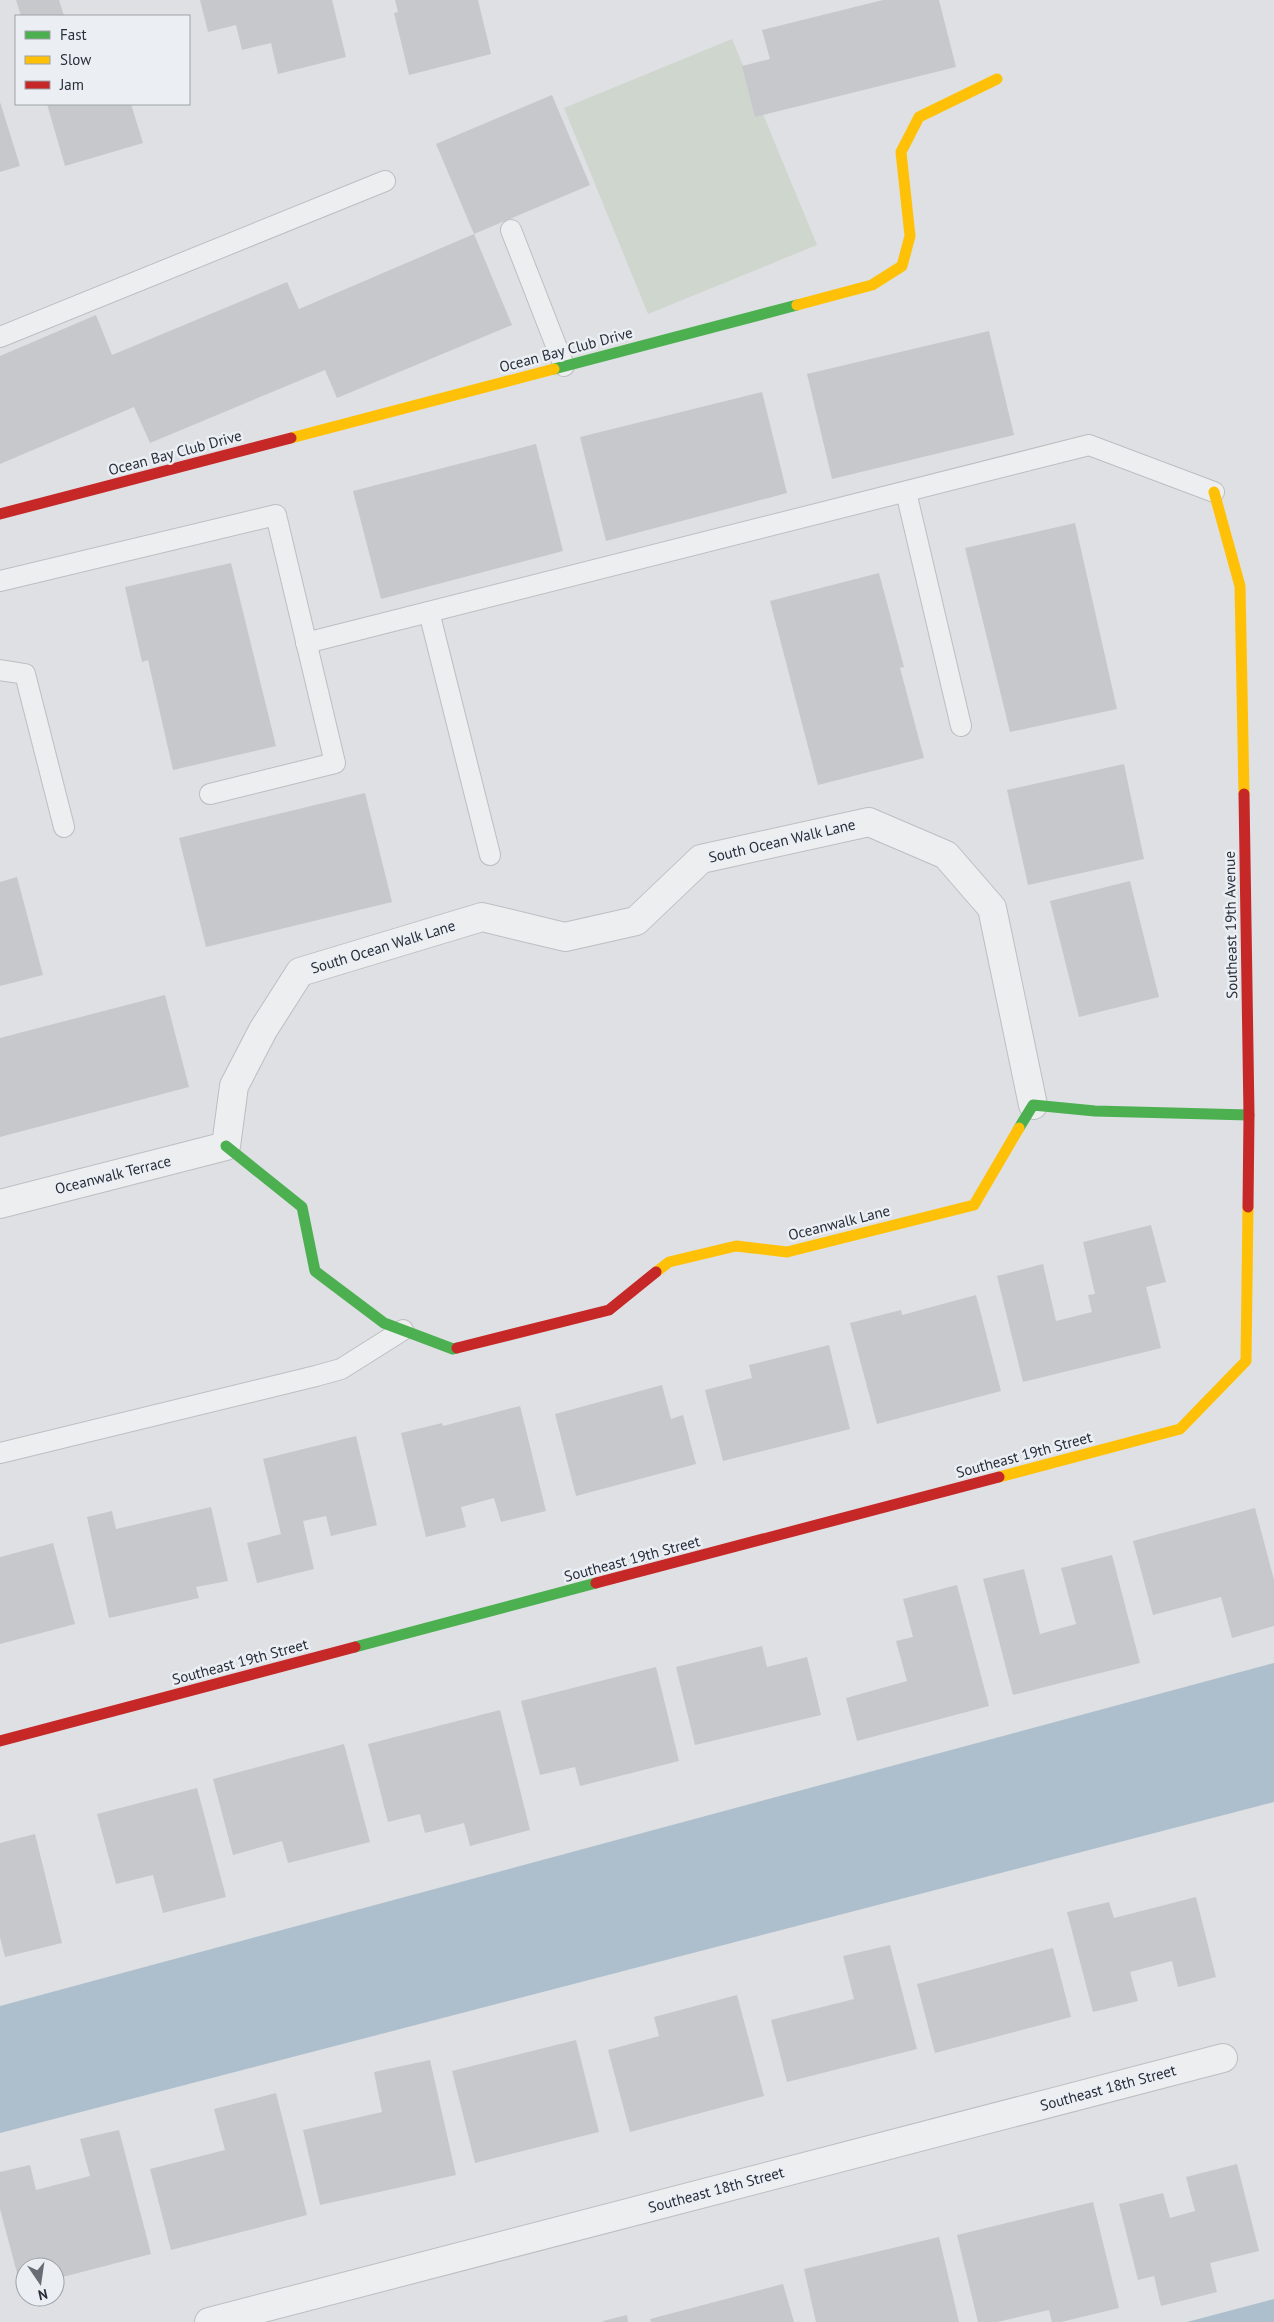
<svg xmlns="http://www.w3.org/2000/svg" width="1274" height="2322" viewBox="0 0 1274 2322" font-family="'PT Sans',sans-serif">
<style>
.grass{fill:#cfd6ce}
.water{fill:#adbecd}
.building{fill:#c6c8cb}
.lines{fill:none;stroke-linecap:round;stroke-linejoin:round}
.lane-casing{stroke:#bcbec1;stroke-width:22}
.street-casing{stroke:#bcbec1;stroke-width:30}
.lane{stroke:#edeef0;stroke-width:20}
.street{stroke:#edeef0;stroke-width:28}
.fast{stroke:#4caf50;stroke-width:11}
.slow{stroke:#ffc107;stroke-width:11}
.jam{stroke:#c62828;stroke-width:11}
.labels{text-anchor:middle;stroke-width:5;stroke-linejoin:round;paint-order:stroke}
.street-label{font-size:15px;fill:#272e3a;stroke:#ebeff3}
</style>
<rect width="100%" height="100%" fill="#dee0e3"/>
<!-- grass -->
<path class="grass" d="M732 39 817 245 648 314 564 108Z"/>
<!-- water -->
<g class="water">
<path d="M1274 1663V1802L0 2133V2006Z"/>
<path d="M1274 2299V2322H1187Z"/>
</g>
<!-- building -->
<g class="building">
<path d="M16 0H59L64 16H21Z"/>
<path d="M200 0H332L346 57 278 74 271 43 242 50 236 25 208 32Z"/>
<path d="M395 0H478L491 54 409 75 394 13 398 12Z"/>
<path d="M883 0H939L956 67 755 117 742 66 770 59 762 30Z"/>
<path d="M552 95 590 185 474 234 436 144Z"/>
<path d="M0 102 20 166 0 172Z"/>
<path d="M47 104H131L143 143 65 166Z"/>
<path d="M474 234 512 325 337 398 325 370 150 443 134 407 0 464V356L96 315 112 355 287 282 299 309Z"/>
<path d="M989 331 1014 435 832 479 807 374Z"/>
<path d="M762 392 787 493 606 541 580 437Z"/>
<path d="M536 444 563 551 381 599 353 491Z"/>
<path d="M1075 523 1117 709 1010 732 965 548Z"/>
<path d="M231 563 276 746 173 770 148 660 142 662 125 587Z"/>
<path d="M879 573 904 667 900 668 924 758 818 785 770 601Z"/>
<path d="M1124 764 1144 859 1028 885 1007 790Z"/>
<path d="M365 793 392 902 206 947 179 838Z"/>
<path d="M17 877 43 975 0 986V882Z"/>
<path d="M1130 881 1159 997 1079 1017 1050 901Z"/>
<path d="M165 995 189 1087 0 1137V1038Z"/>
<path d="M1151 1225 1166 1282 1146 1287 1161 1348 1023 1382 997 1276 1043 1264 1056 1321 1092 1312 1088 1295 1095 1294 1083 1242Z"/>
<path d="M976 1295 1001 1391 877 1424 850 1323 901 1310 902 1315Z"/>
<path d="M829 1345 850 1429 723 1461 705 1390 752 1378 749 1365Z"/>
<path d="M662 1385 671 1419 683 1415 696 1464 576 1496 555 1414Z"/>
<path d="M520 1406 546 1511 501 1522 494 1498 461 1507 466 1527 426 1537 401 1433 442 1423 443 1426Z"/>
<path d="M356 1436 377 1525 331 1536 326 1516 303 1521 314 1569 257 1583 247 1543 281 1534 263 1459Z"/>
<path d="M211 1507 228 1581 196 1587 199 1598 109 1618 87 1517 112 1511 116 1529Z"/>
<path d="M1255 1508 1274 1580V1626L1232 1638 1221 1597 1153 1615 1133 1541Z"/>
<path d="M53 1543 75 1624 0 1644V1557Z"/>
<path d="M1112 1555 1140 1663 1013 1695 983 1579 1024 1569 1040 1634 1076 1624 1061 1568Z"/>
<path d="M957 1585 989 1706 857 1741 846 1698 907 1681 896 1641 913 1637 903 1599Z"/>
<path d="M762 1646 767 1667 807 1657 821 1715 695 1745 676 1667Z"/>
<path d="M656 1667 679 1761 580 1786 575 1767 540 1775 521 1701Z"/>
<path d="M500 1710 530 1830 470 1846 464 1823 425 1833 420 1814 388 1822 368 1744Z"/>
<path d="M344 1744 370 1842 288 1863 282 1841 233 1855 213 1779Z"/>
<path d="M197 1788 226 1897 163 1913 153 1875 116 1884 97 1814Z"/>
<path d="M35 1834 62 1943 5 1957 0 1937V1843Z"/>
<path d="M1196 1897 1216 1977 1178 1987 1172 1961 1130 1972 1138 2001 1093 2012 1067 1912 1109 1902 1114 1918Z"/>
<path d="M890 1945 917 2049 787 2082 771 2020 854 1999 843 1956Z"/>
<path d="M1053 1948 1071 2017 935 2053 917 1984Z"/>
<path d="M737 1995 764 2096 630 2132 608 2050 659 2036 654 2017Z"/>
<path d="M576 2040 599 2132 475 2163 452 2071Z"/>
<path d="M430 2060 456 2175 320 2205 303 2130 382 2112 374 2072Z"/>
<path d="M276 2093 307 2215 171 2250 150 2169 225 2150 214 2109Z"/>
<path d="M119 2130 151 2254 55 2279V2267H25V2287L21 2288 0 2209V2172L30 2165 36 2190 90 2176 80 2139Z"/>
<path d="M1237 2164 1259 2251 1210 2263 1217 2292 1161 2306 1154 2276 1138 2280 1119 2204 1163 2193 1170 2218 1195 2211 1186 2177Z"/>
<path d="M1093 2202 1119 2308 1061 2322H1052L1049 2310 997 2322H978L957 2235Z"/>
<path d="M939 2237 959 2322H816L804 2269Z"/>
<path d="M783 2284 794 2322H651L650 2319Z"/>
<path d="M627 2315 628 2322H603V2321Z"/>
</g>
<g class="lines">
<!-- lane casing -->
<g class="lane-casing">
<g id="lane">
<path d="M511 230 564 366"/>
<path d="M0 337 385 181"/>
<path d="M906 492 961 726"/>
<path d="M0 581 276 515 335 763 210 794"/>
<path d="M429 612 490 855"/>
<path d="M306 643 1089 445 1214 492"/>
<path d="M0 670 25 674 64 827"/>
<path d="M0 1453 316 1376 341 1369 403 1330"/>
</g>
</g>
<!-- street casing -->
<g class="street-casing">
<g id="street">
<path d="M0 1204 226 1146 234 1086 263 1030 300 972 482 917 565 937 636 921 701 859 869 822 946 855 992 908 1033 1105"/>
<path d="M209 2322 1223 2058"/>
</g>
</g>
<!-- lane -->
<use href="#lane" class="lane"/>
<!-- street -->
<use href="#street" class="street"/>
<!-- fast -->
<g class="fast">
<path d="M554 369 797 305"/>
<path d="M1019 1128 1033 1105 1095 1111 1249 1115"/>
<path d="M226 1146 302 1207 315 1271 384 1323 453 1349 457 1348"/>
<path d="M355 1647 596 1583"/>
</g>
<!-- slow -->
<g class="slow">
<path d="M797 305 872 285 902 266 910 236 901 152 919 117 997 79"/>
<path d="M291 438 554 369"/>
<path d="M1214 492 1240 586 1244 794"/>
<path d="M656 1272 669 1262 736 1246 787 1252 974 1205 1019 1128"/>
<path d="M999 1477 1180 1429 1246 1361 1248 1207"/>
</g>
<!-- jam -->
<g class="jam">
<path d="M0 514 291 438"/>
<path d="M1244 794 1249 1115 1248 1207"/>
<path d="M457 1348 609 1310 656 1272"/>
<path d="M596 1583 999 1477"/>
<path d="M0 1741 355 1647"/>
</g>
</g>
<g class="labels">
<!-- street labels -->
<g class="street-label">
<text transform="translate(566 350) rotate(-15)" y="5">Ocean Bay Club Drive</text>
<text transform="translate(175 453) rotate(-15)" y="5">Ocean Bay Club Drive</text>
<text transform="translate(782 841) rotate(-13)" y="5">South Ocean Walk Lane</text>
<text transform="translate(1231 925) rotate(-91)" y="5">Southeast 19th Avenue</text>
<text transform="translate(383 947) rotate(-17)" y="5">South Ocean Walk Lane</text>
<text transform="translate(113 1175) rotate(-14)" y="5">Oceanwalk Terrace</text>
<text transform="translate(839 1223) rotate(-14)" y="5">Oceanwalk Lane</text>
<text transform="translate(1024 1455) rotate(-15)" y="5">Southeast 19th Street</text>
<text transform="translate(632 1559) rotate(-15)" y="5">Southeast 19th Street</text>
<text transform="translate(240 1662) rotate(-15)" y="5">Southeast 19th Street</text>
<text transform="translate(1108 2088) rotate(-15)" y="5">Southeast 18th Street</text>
<text transform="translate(716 2190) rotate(-15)" y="5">Southeast 18th Street</text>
</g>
</g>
<!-- legend -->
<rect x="15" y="15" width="175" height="90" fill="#ebeff3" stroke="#9da2a9"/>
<rect x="25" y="31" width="25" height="8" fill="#4caf50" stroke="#9da2a9"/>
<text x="60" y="40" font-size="15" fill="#272e3a">Fast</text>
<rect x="25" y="56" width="25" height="8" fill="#ffc107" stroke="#9da2a9"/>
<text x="60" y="65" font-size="15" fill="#272e3a">Slow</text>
<rect x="25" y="81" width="25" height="8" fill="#c62828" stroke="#9da2a9"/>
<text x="60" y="90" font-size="15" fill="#272e3a">Jam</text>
<!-- north arrow -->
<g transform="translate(40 2282) rotate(167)"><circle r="24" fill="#ebeff3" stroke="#9da2a9"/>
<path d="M0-4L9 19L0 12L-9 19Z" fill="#676c75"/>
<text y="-8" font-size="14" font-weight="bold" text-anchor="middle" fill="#272e3a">N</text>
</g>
</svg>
